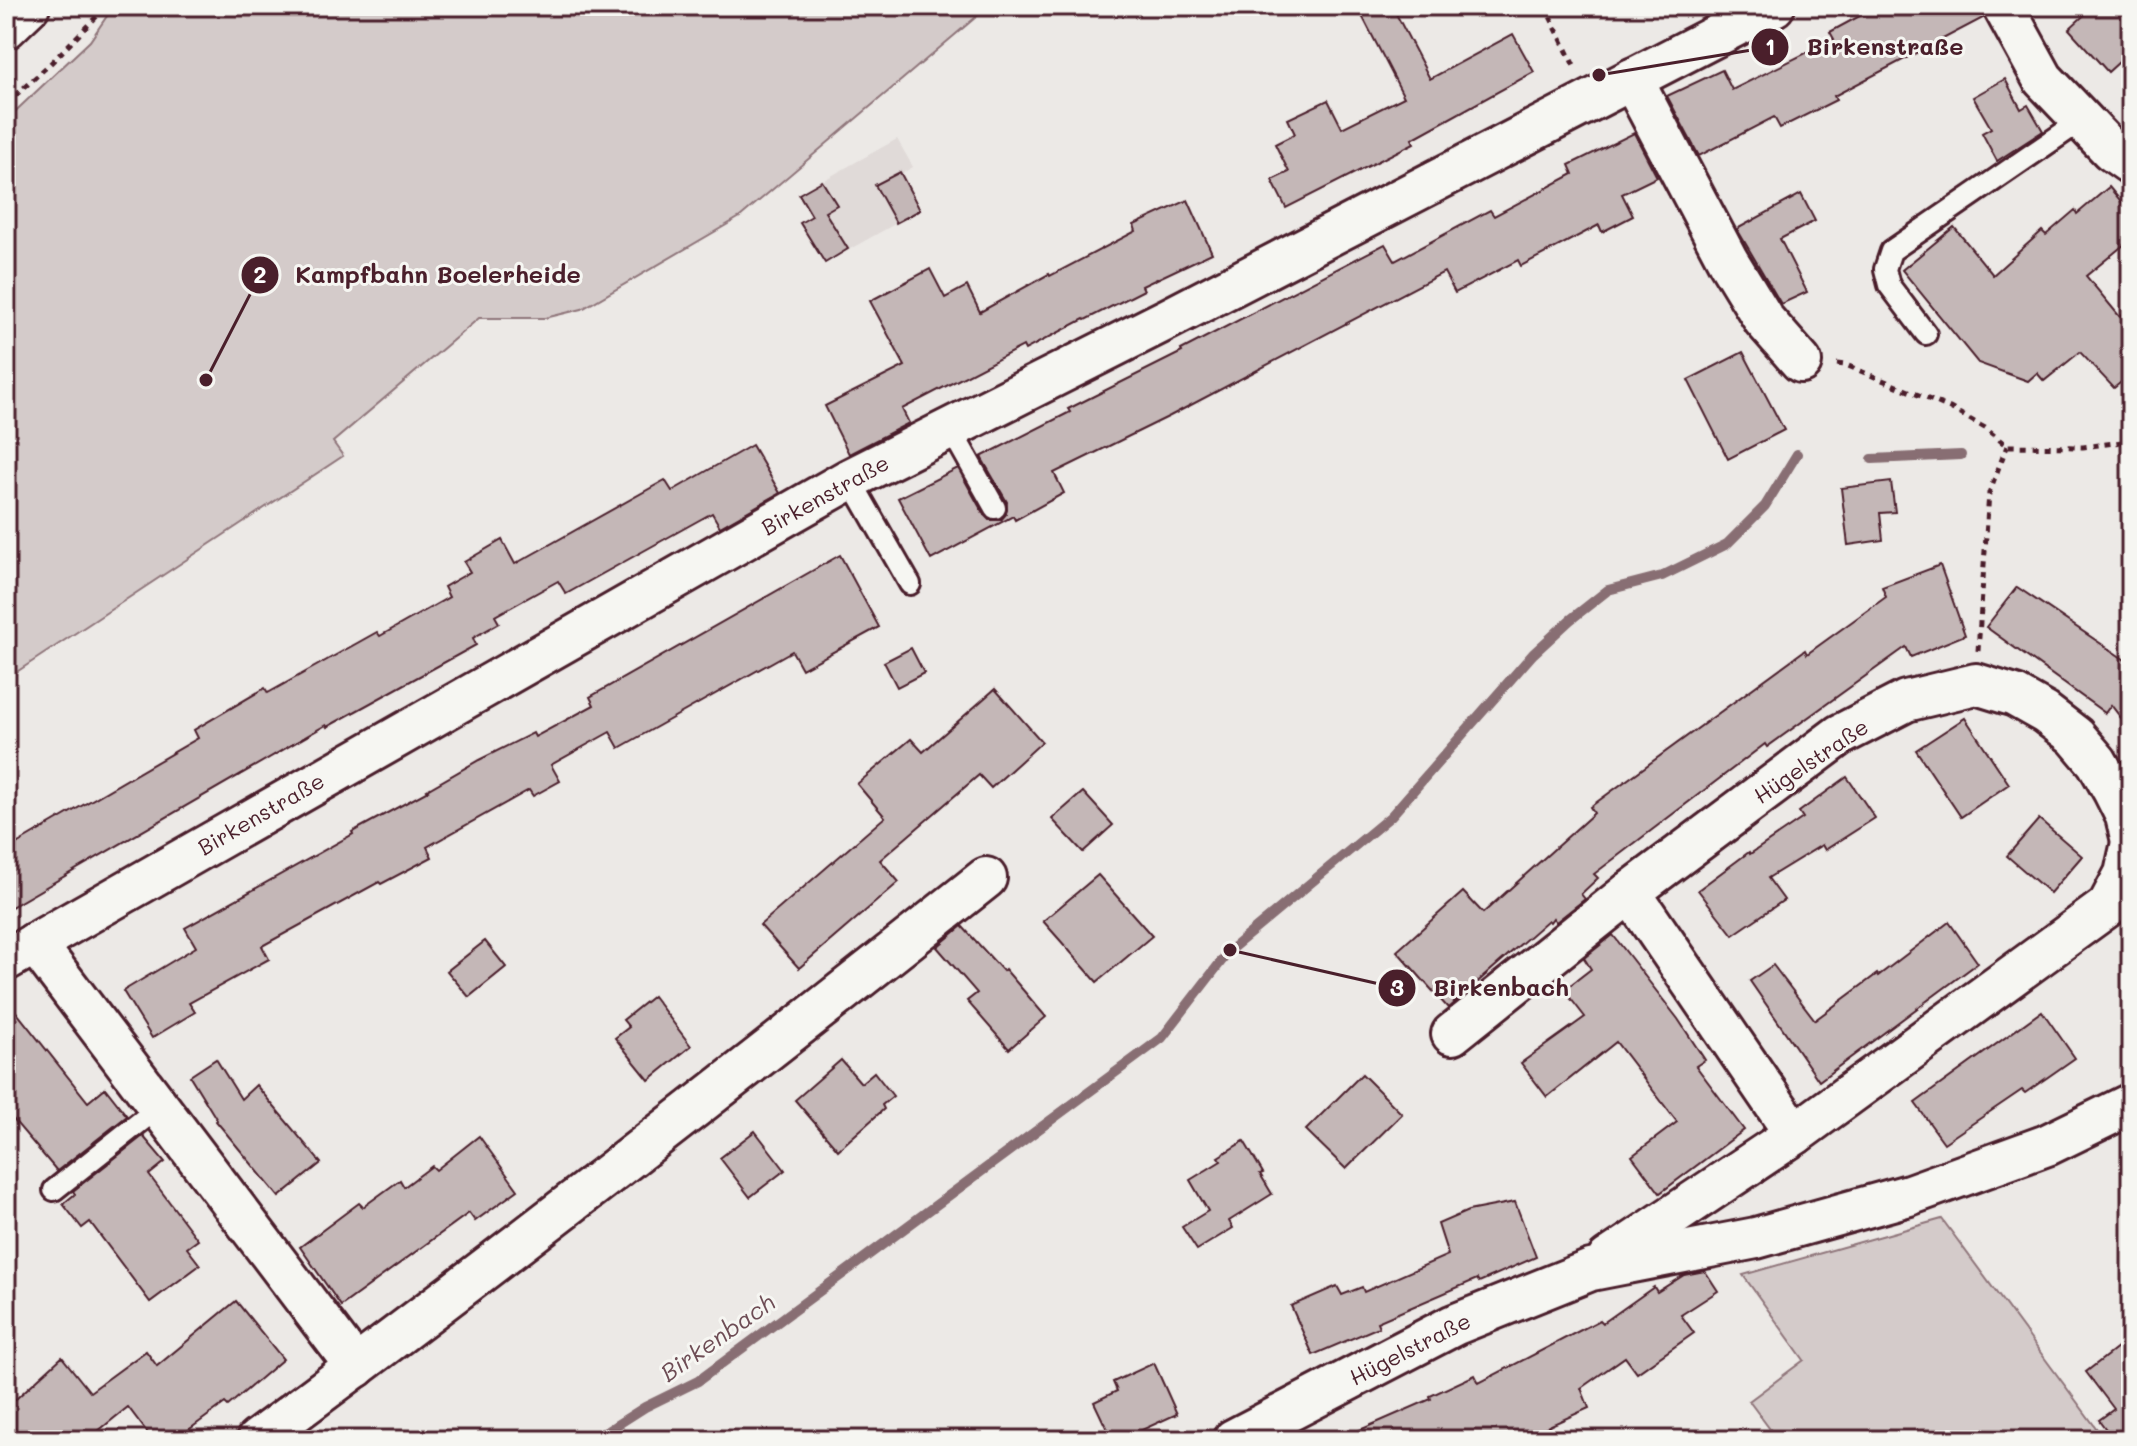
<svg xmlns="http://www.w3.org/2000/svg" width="2137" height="1446" viewBox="0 0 2137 1446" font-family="Mali,sans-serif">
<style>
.built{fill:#e0dad8}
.green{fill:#d4cbca;stroke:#8f757a;stroke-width:2}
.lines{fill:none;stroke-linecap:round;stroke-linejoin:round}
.stream{stroke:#886e73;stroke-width:10}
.building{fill:#c4b7b7;stroke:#4a1f2b;stroke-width:2}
.service-casing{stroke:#4a1f2b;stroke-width:26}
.minor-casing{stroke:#4a1f2b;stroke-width:46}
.path{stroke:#4a1f2b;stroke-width:5;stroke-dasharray:6 6;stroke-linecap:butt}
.service{stroke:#f6f6f2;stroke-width:20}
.minor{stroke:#f6f6f2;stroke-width:40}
.labels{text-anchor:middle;stroke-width:6;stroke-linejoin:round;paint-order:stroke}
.street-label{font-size:22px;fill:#4a1f2b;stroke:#f6f6f2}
.water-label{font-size:24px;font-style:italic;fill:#6e4d55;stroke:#f6f6f2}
.leader{fill:none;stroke:#4a1f2b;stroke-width:3}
.callout-dot{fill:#4a1f2b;stroke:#f6f6f2;stroke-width:3}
.mark-label{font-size:24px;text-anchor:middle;font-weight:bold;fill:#fff}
.callout-label{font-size:24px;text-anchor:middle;font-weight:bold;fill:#4a1f2b;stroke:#f6f6f2;stroke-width:6;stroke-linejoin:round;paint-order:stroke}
</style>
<rect width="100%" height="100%" fill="#ece9e6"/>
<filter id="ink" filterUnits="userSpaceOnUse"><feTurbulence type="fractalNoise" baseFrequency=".0125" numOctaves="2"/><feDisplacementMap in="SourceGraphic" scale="16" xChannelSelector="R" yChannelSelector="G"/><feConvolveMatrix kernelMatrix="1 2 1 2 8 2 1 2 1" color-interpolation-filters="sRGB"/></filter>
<g filter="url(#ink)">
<!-- built -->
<path class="built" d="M897 139 913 167 901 174 920 210 825 263 800 223 812 215 799 194Z"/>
<!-- green -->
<g class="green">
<path d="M118 6H989L740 217 582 309 545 318H479L333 442 343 456 6 679V120L90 41 107 16Z"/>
<path d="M1942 1219 2105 1440H1778L1749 1401 1804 1360 1743 1275Z"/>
</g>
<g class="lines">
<!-- stream -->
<g class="stream">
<path d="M1872 459 1961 455"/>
<path d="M589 1440 598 1437 645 1407 698 1381 1162 1038 1230 950 1391 816 1533 654 1570 620 1608 590 1662 576 1727 544 1765 506 1797 454"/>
</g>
</g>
<!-- building -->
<g class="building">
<path d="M1357 6H1392L1430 79 1513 34 1534 72 1412 139 1414 143 1286 208 1272 180 1289 172 1275 144 1295 134 1288 119 1328 100 1342 128 1404 97Z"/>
<path d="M1878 6H1980L1983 18 1834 96 1836 100 1780 128 1774 117 1699 156 1667 96 1722 70 1732 90 1834 39 1830 32Z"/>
<path d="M2094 6H2118L2131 20V51L2108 72 2069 29Z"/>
<path d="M2005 79 2021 109 2028 105 2043 131 1997 161 1982 133 1991 128 1973 97Z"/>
<path d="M1634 133 1657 177 1622 194 1633 216 1602 232 1599 225 1521 266 1518 260 1455 293 1444 272 1170 416 1054 473 1064 493 1015 520 1013 516 931 560 898 498 958 468 984 515 989 520H1001L1006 514 1007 502 981 457 1070 412 1068 409 1182 352 1181 350 1385 244 1395 261 1490 210 1494 216 1573 174 1569 165Z"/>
<path d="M900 172 920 210 896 223 875 185Z"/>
<path d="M822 181 837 205 825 212 848 249 825 263 800 223 812 216 799 194Z"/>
<path d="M2109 187 2131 213V239L2086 276 2120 317 2131 308V374L2114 388 2080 352 2044 381 2037 373 2028 381 1978 363 1902 270 1954 227 1993 275 2042 231 2046 235 2075 210 2077 214Z"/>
<path d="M1801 194 1815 221 1780 239 1807 292 1781 304 1737 229Z"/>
<path d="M1188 200 1212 253 1142 286 1144 290 1085 320 1084 319 1025 350 1023 346 902 409 909 423 849 454 825 406 905 366 870 301 930 269 945 298 967 286 980 312 1049 274 1050 276 1136 231 1134 225Z"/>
<path d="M1743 352 1784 430 1728 459 1688 380Z"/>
<path d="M752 445 780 493 720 527 712 513 566 594 558 581 495 616 499 623 473 638 476 645 327 727 326 725 6 910V850L198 738 194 730 265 688 268 693 377 632 380 636 449 597 444 587 470 572 464 562 502 540 515 564 665 480 672 491Z"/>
<path d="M1891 482 1895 512 1880 513 1883 540 1848 545 1841 488Z"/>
<path d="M840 555 879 627 802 669 792 651 619 748 610 732 551 765 560 781 533 796 529 790 427 847 432 857 381 884 379 882 262 946 269 959 189 1003 195 1012 152 1038 123 991 196 947 185 928 353 834 352 832 428 791 427 790 479 760 533 733 535 737 594 705 590 697Z"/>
<path d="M1940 565 1965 635 1911 657 1906 647 1767 747 1765 744 1594 874 1598 878 1581 894 1585 899 1556 922 1553 918 1550 922 1548 920 1448 1008 1397 951 1463 892 1483 913 1594 813 1590 807 1805 650 1807 654 1886 597 1882 587Z"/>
<path d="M2017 587 2131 664V731L2111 705 2105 713 1986 627Z"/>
<path d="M911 648 924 673 897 687 884 662Z"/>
<path d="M995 689 1042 742 991 788 979 775 880 860 899 882 799 968 760 925 885 817 857 784 911 739 923 752Z"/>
<path d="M1965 718 2009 784 1961 817 1916 750Z"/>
<path d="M1847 777 1875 818 1825 850 1822 845 1768 878 1784 900 1733 935 1698 890 1749 852 1750 854 1803 818 1799 812Z"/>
<path d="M1083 792 1113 825 1083 852 1052 819Z"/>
<path d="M2039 819 2082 856 2050 893 2007 856Z"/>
<path d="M1098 875 1152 936 1097 982 1043 921Z"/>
<path d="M1949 922 1978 963 1819 1081 1750 981 1773 965 1815 1020 1877 974 1878 976Z"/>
<path d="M962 926 1003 971 1005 969 1046 1017 1009 1049 967 1001 977 993 937 947Z"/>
<path d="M1613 935 1678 1019 1705 1060 1696 1066 1744 1130 1660 1193 1632 1156 1677 1122 1616 1042 1547 1097 1521 1063 1585 1017 1564 990 1591 969 1584 958Z"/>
<path d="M485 941 506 967 469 997 447 971Z"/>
<path d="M653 996 691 1046 649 1080 615 1038 629 1027 623 1020Z"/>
<path d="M6 999 88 1102 105 1088 127 1116 57 1171 6 1111Z"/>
<path d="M2042 1011 2075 1058 2025 1093 2022 1090 1944 1143 1915 1103Z"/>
<path d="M216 1059 241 1099 256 1085 321 1163 279 1197 216 1121 217 1120 190 1076Z"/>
<path d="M841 1060 861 1083 874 1072 893 1096 882 1105 884 1109 838 1150 795 1100Z"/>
<path d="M1362 1074 1402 1114 1346 1169 1306 1130Z"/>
<path d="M755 1131 785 1170 750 1197 720 1158Z"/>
<path d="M143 1136 165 1162 149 1175 198 1240 187 1248 200 1265 150 1302 90 1222 82 1228 63 1204 75 1194 73 1191Z"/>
<path d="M479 1136 518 1190 475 1221 469 1213 341 1306 300 1247 359 1203 363 1207 400 1180 404 1187 432 1166 436 1170Z"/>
<path d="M1244 1141 1263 1173 1260 1174 1272 1194 1229 1221 1233 1228 1197 1250 1182 1227 1208 1211 1190 1180 1221 1161 1218 1157Z"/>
<path d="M1515 1202 1536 1257 1479 1282 1477 1279 1377 1322 1379 1327 1313 1355 1291 1306 1337 1286 1342 1295 1362 1287 1364 1292 1448 1255 1438 1224 1468 1211Z"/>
<path d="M1705 1271 1718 1291 1681 1315 1694 1333 1637 1373 1625 1357 1581 1388 1589 1408 1518 1440H1337L1431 1399 1430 1396 1475 1375 1479 1383 1600 1320 1603 1323 1654 1287 1657 1292 1684 1275Z"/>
<path d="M236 1301 283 1359 228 1406 225 1403 175 1440H153L128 1407 87 1440H24L6 1417V1408L62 1357 90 1392 146 1351 157 1366Z"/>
<path d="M2131 1337V1440H2114L2099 1420 2114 1409 2086 1372Z"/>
<path d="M1154 1363 1177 1414 1120 1440H1112L1094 1402 1117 1391 1113 1382Z"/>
</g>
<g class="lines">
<!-- service casing -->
<g class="service-casing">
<g id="service">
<path d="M1926 334 1889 285 1885 269 1891 251 2082 120"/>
<path d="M950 428 995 508"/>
<path d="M850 479 910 584"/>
<path d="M54 1190 159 1107"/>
</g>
</g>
<!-- minor casing -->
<g class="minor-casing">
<g id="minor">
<path d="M2003 6 2043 79 2111 150 2131 164"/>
<path d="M6 28 29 6"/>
<path d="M1632 79 1728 261 1764 320 1801 362"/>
<path d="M35 943 356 1367"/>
<path d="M6 960 850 479 1170 318 1774 6"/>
<path d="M1452 1034 1630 892"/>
<path d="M1795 1134 1630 892 1840 735 1906 701 1976 684 2015 696 2045 713 2075 736 2097 762 2114 792 2126 816 2131 837"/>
<path d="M1608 1259 1795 1134 2108 906 2125 874 2131 847"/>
<path d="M257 1440C504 1258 746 1069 986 878"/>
<path d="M1233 1440 1454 1325 1591 1270 1756 1238 1909 1195 2047 1145 2131 1104"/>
</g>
</g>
<!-- path -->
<g class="path">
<path d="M1545 6 1576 70"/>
<path d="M6 104 50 64 102 11"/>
<path d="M1837 364 1846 365 1950 408 1985 428 2007 446 2083 447 2131 441"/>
<path d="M1978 651 1989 493 2007 446"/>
</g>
<!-- service -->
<use href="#service" class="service"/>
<!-- minor -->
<use href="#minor" class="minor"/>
</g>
</g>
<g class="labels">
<!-- street labels -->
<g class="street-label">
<text transform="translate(825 495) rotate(-29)" y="8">Birkenstraße</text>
<text transform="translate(1811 761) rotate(-34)" y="8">Hügelstraße</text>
<text transform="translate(261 814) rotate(-30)" y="8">Birkenstraße</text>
<text transform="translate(1410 1349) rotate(-27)" y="8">Hügelstraße</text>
</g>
<!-- water labels -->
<g class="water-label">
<text transform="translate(718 1338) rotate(-35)" y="8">Birkenbach</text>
</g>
</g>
<!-- callouts -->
<path class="leader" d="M1599 75L1770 47M206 380L260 275M1230 950L1397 988"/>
<g class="callout-dot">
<circle cx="1599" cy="75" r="8"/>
<circle cx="206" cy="380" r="8"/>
<circle cx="1230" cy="950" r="8"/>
<circle cx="1770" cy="47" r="20"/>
<circle cx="260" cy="275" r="20"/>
<circle cx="1397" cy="988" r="20"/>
</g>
<g class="mark-label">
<text x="1770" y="55">1</text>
<text x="260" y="283">2</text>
<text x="1397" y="996">3</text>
</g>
<g class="callout-label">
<text x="1885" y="55">Birkenstraße</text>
<text x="438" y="283">Kampfbahn Boelerheide</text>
<text x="1501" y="996">Birkenbach</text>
</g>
<!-- margin -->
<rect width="2137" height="1446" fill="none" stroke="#f6f6f2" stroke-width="32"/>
<rect x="16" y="16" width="2105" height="1414" fill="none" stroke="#4a1f2b" stroke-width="3" filter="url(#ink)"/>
</svg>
